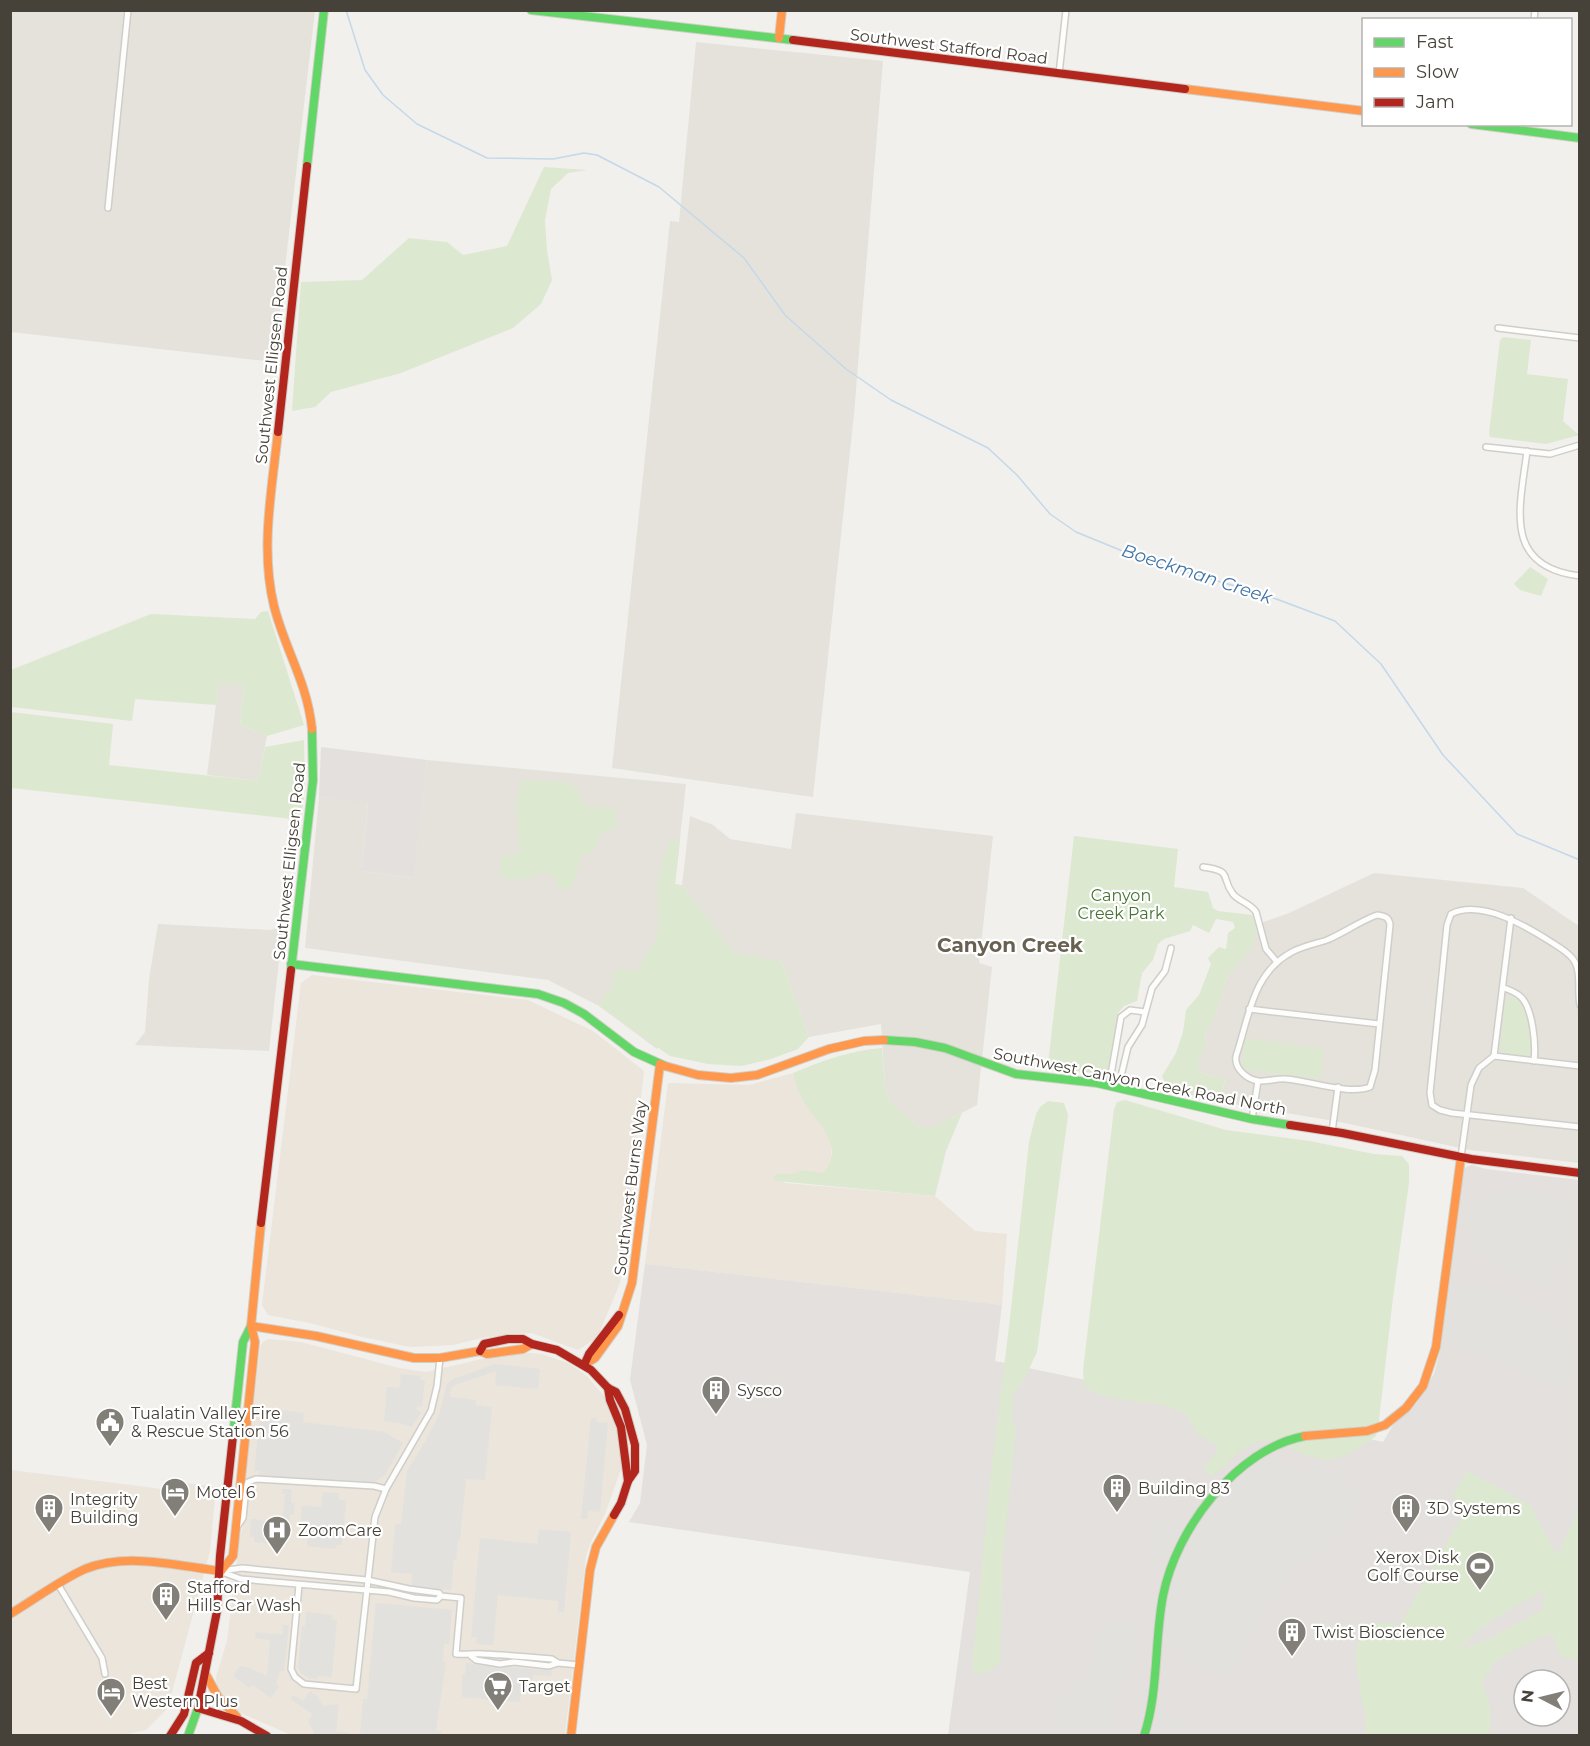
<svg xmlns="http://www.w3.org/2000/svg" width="1590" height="1746" viewBox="0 0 1590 1746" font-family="Montserrat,sans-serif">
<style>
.residential{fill:#e5e2db}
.commercial{fill:#ebe5db}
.industrial{fill:#e3e0dd;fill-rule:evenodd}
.green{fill:#dde8d0;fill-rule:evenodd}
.parking{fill:#e3e1de}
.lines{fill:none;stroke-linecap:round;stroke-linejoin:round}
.stream{stroke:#c3d8ea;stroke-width:1.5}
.street-casing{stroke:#cfceca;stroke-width:8}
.fast-casing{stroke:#d1cfc6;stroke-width:10}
.slow-casing{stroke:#d1cfc6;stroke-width:10}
.jam-casing{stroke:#d1cfc6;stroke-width:10}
.street{stroke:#fdfdfc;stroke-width:5}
.fast{stroke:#63d668;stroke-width:8}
.slow{stroke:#ff974d;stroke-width:8}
.jam{stroke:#b3261e;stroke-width:8}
.labels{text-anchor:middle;stroke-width:4.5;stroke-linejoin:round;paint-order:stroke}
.street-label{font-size:16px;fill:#474239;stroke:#fff}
.park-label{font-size:16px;fill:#477233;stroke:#fff}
.poi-label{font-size:16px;fill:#474239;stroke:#fff;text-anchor:start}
.water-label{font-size:18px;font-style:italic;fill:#3f74a6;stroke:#fff}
.quarter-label{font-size:20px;font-weight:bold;fill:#686152;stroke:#fff}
</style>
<rect width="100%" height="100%" fill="#f1f0ed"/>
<!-- residential -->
<g class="residential">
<path d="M11 11H315L274 362 11 332Z"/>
<path d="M696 42 883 61 854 414 813 797 612 768 670 221 679 222Z"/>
<path d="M219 681 244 686 240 725 267 736 258 781 207 775Z"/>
<path d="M427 760 686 784 657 1049 599 1006 548 980 305 948 319 797 368 802 362 871 412 878Z"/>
<path d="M796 813 993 836 979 963 992 967 977 1105 931 1129 920 1128 889 1101 885 1086 881 1024 809 1037 782 962 734 954 682 885 690 816 713 825 730 839 791 849Z"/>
<path d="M1374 873 1523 888 1579 926V1163L1470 1150 1340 1122 1221 1102 1225 1078H1219L1199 1072 1197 1064 1199 1057 1207 1044 1205 1032 1215 1017 1228 975 1249 950 1257 933 1255 925 1289 913Z"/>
<path d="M158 924 271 930 283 925 269 1051 135 1045 145 1032 149 979Z"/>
</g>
<!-- commercial -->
<g class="commercial">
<path d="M312 975 528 1000 593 1031 644 1071 620 1283 597 1338 578 1350 532 1333 486 1337 453 1345 410 1347 358 1336 310 1323 268 1315 262 1305 301 983Z"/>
<path d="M793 1073 800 1095 831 1139V1157L828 1167 823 1174 801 1170 792 1174H776L785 1183 935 1196 975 1231 1007 1234 1002 1305 645 1264 668 1083 749 1085Z"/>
<path d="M268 1339 301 1342 399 1368 426 1372 499 1355 517 1352 542 1354 568 1363 587 1376 604 1396 617 1423 621 1444V1469L605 1514 591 1542 586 1556 565 1735H291L236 1711 217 1691 216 1677 227 1641 240 1537 244 1522 248 1487 245 1479 260 1347 263 1342Z"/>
<path d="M11 1470 186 1492 187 1483 216 1487 210 1551 172 1692 166 1710 146 1730 123 1735 11 1736Z"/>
</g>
<!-- industrial -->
<g class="industrial">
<path d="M321 747 427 760 413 878 362 871 368 803 319 797Z"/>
<path d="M1472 1165 1486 1169 1579 1180V1735H948L970 1572 629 1522 640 1503 647 1445 630 1380 645 1264 1002 1305 995 1361 1383 1442 1399 1415 1416 1404 1434 1374 1441 1347 1462 1172 1466 1167ZM1524 1680H1560V1716H1524Z"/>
</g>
<!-- green -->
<g class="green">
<path d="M544 167 587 170 568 173 551 189 545 220 547 250 552 280 541 304 513 328 401 373 331 392 315 407 292 411 301 282 362 280 409 238 447 242 463 255 507 246Z"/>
<path d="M1503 337 1531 340 1527 374 1568 379 1563 421 1579 435 1546 444 1490 437 1489 433 1500 340Z"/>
<path d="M1530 567 1548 579 1541 596 1520 590 1514 584Z"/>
<path d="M268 611 304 725 267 736 240 725 244 686 219 682 216 705 135 699 132 721 11 707V670L151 614 255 619 261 612Z"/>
<path d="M11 712 113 724 109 765 258 781 265 747 304 740 305 787 301 820 11 788Z"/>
<path d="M521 781H560L578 788 582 803 590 807 616 808V828L600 834 594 851 581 856 572 887 560 890 555 878 545 872 527 878 508 880 500 872V858L511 856 520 851 516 808Z"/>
<path d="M1074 836 1178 849 1174 887 1208 892 1213 908 1218 911 1253 915 1257 933 1250 950 1228 975 1215 1017 1205 1032 1207 1044C1201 1054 1196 1060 1199 1072L1219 1078 1225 1077 1221 1102 1164 1089 1166 1085 1162 1076 1176 1053 1183 1032 1186 1010 1199 995 1211 964 1208 958 1219 947 1226 949 1228 933 1235 928 1233 922 1216 919 1209 933 1193 925 1190 931 1164 939 1158 944 1153 960 1142 973 1137 1001 1124 1006 1118 1013 1108 1069 1105 1074 1054 1069 1048 1064Z"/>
<path d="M672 840 680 841 675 884 682 885 734 953 782 962 809 1037 798 1049 771 1059 742 1066 708 1064 670 1056 599 1006 604 995 613 988V973L620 969 630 971 638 969 656 939 659 926 657 888 666 849Z"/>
<path d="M1518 997 1530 1026 1533 1053 1518 1057 1500 1050 1506 999Z"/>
<path d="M1245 1038 1324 1049 1321 1079 1242 1069Z"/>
<path d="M882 1048 885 1086 889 1101 920 1128H931L962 1113 946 1151 935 1196 777 1181 773 1177 776 1174H792L801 1170 823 1173C848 1144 813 1121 800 1095 797 1089 795 1080 793 1073 822 1061 851 1050 882 1048Z"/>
<path d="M1125 1100 1226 1130 1310 1141 1374 1154 1402 1156 1409 1164V1183L1393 1298 1379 1420 1376 1436C1345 1459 1331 1467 1294 1450 1286 1446 1272 1440 1263 1441 1244 1443 1227 1465 1213 1476L1206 1473 1204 1467 1215 1455 1218 1445C1213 1442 1205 1440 1201 1436 1193 1429 1190 1416 1180 1411 1153 1397 1112 1407 1084 1386L1083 1370 1114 1109 1117 1102Z"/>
<path d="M1048 1101 1064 1103 1068 1115 1037 1352 1023 1382 1013 1394 1012 1417 1016 1432 1003 1554 1000 1661C992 1671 980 1681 972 1667L992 1464 1010 1318 1029 1142 1036 1114 1040 1107Z"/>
<path d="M1468 1471 1531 1506 1557 1556 1579 1511V1660L1560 1657 1554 1636 1546 1634C1516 1654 1497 1646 1482 1686 1492 1703 1491 1716 1489 1735H1365C1371 1704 1337 1645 1373 1626 1382 1622 1389 1621 1399 1626L1464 1513 1453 1494ZM1545 1590 1542 1610 1487 1640 1461 1649C1478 1624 1519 1605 1545 1590Z"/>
</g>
<!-- parking -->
<g class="parking">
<path d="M1505 1191 1521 1192 1567 1199 1579 1206V1227L1547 1290 1472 1251 1473 1239 1462 1236 1464 1225 1476 1205 1494 1194Z"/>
<path d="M1453 1282 1493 1289 1551 1316 1549 1327 1568 1337 1565 1343 1579 1350V1359L1565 1386 1555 1381 1552 1387 1491 1355 1471 1349 1443 1344Z"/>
<path d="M495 1364 540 1369 538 1389 495 1385 496 1371 455 1385 451 1389 450 1397 476 1400V1405L492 1407 485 1480 466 1479 460 1541H458L456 1560H454L451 1590 411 1586 412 1574 391 1572 395 1524H401L407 1471 425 1442 440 1412 446 1385 453 1379Z"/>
<path d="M401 1374 421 1376 420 1380H425L422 1407 417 1406 416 1409 421 1412 412 1427 400 1423 384 1421 387 1387 399 1388Z"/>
<path d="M274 1409 304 1413 303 1422 384 1432 403 1443 385 1475 374 1482 310 1478 290 1480 259 1477V1471H254L260 1417 273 1419Z"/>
<path d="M591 1418 597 1419V1422L608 1423 600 1512 588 1511 587 1519H581Z"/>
<path d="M1265 1450 1301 1474 1306 1465 1314 1463 1358 1491V1502L1328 1550 1296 1562 1248 1642 1236 1668 1225 1676 1215 1673 1167 1645 1158 1643 1169 1569 1149 1566 1155 1522 1192 1527 1224 1484Z"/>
<path d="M283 1489H292L291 1503H295L294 1515H290L287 1545 254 1542V1537H250L251 1519 282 1522 285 1494H282Z"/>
<path d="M323 1492 339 1493V1500H346L342 1545H336V1549L307 1546 308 1531 300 1530 302 1506 321 1507Z"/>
<path d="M539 1529 571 1532 564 1612H558V1601L498 1595 493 1645 476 1644 477 1637H471L480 1538 537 1544Z"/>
<path d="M376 1603 452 1610 449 1644H444L443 1661 446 1662 436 1730 441 1731V1735H360L363 1699H367Z"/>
<path d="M306 1612 332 1615 331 1619 337 1620 332 1677 318 1676 317 1679 309 1678 300 1672 298 1668 302 1626H305Z"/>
<path d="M1098 1620 1136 1624 1130 1679 1113 1706 1110 1735H1053L1058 1691 1077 1693 1093 1668Z"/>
<path d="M283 1625H289L284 1671H280L276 1684 279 1686 271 1698 253 1685 249 1688 233 1676 240 1666 250 1668 258 1673 259 1672 267 1676 270 1640 255 1638 256 1632 282 1635Z"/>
<path d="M466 1663 552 1671 551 1676 533 1675 531 1692 521 1691 520 1702 462 1697V1674H465Z"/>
<path d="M310 1691 317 1696 323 1706 339 1704 336 1731 349 1733 351 1735H312L314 1731 308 1722 312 1714 291 1699 293 1695 303 1701Z"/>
<path d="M1152 1705 1194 1729V1735H1174L1149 1720Z"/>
</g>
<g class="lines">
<!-- stream -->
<path class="stream" d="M346 10 365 70 383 95 417 124 487 158 553 159 584 153 597 155 659 187 744 258 785 315 846 369 891 400 988 448 1017 475 1050 514 1076 532 1147 561 1263 594 1335 621 1381 664 1443 755 1517 834 1580 860"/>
<!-- street casing -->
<g class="street-casing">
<g id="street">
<path d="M1534 20 1535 10"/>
<path d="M1059 74 1066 10"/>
<path d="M108 208 128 10"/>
<path d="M1498 328 1580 338"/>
<path d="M1486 447 1550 454 1580 445"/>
<path d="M1527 451C1520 507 1502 567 1580 576"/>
<path d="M1203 867C1234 871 1220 877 1233 894 1240 902 1250 903 1256 912L1266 949 1277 962"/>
<path d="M1377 915C1385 916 1389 917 1390 925L1375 1070 1370 1087C1349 1095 1310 1081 1286 1079 1277 1078 1267 1082 1258 1081 1246 1079 1234 1068 1236 1056 1249 1018 1252 973 1292 952 1303 946 1315 944 1327 940 1344 933 1360 921 1377 915Z"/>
<path d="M1504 988C1510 990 1516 992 1521 997 1533 1009 1536 1045 1534 1061"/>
<path d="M1580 1005C1577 991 1582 971 1573 959 1568 952 1559 947 1551 942 1526 926 1481 899 1451 914L1447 925 1430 1093 1432 1105 1440 1110 1452 1113 1580 1127"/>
<path d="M1249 1009 1379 1024"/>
<path d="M1494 1056 1511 918"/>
<path d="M1494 1056 1580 1066"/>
<path d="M1122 1072 1128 1047 1142 1025 1152 988 1165 971 1171 948"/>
<path d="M1109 1086 1121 1017 1130 1010 1145 1012"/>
<path d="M1252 1119 1258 1081"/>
<path d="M1332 1132 1338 1087"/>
<path d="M1461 1157 1471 1085 1479 1068 1494 1056"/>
<path d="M237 1527 243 1518 246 1487 248 1482 256 1479 374 1486 386 1489"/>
<path d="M221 1571 242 1568 293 1573 367 1580 409 1589 439 1593 441 1596 461 1598 456 1654C466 1655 474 1653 484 1654 507 1655 530 1657 552 1659L558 1663 579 1665"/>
<path d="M222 1572 241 1579 389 1592 414 1598 437 1600 441 1596"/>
<path d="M299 1585 291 1669 295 1677 304 1684 356 1689 375 1517 386 1489 431 1411 437 1386 440 1358"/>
<path d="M59 1586 102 1658 105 1674"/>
<path d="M471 1656 476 1660 500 1664 514 1662 549 1666 558 1663"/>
</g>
</g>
<!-- fast casing -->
<g class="fast-casing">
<g id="fast">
<path d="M531 10 793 40"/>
<path d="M1471 124 1580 138"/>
<path d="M307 166 324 10"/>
<path d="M291 964 538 994 564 1003 584 1014 634 1052 665 1066"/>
<path d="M291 970 313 780 312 729"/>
<path d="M884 1040 915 1042 945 1048 1016 1074 1097 1083 1252 1119 1290 1125"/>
<path d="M233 1436 243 1342 251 1326"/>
<path d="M188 1736 198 1708"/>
<path d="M1144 1736C1159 1690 1154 1643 1163 1596 1176 1529 1236 1449 1305 1436"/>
</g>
</g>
<!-- slow casing -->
<g class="slow-casing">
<g id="slow">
<path d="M779 38 782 10"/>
<path d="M1185 89 1364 111"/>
<path d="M278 432C272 489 260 549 274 606 285 650 307 681 312 729"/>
<path d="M665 1066 698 1075 731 1078 757 1075 829 1049 864 1041 884 1040"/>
<path d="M251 1326 316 1336 414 1358H440L480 1351 487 1354 523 1349 532 1344"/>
<path d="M584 1365 595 1358 618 1326 632 1283 660 1064"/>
<path d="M1305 1436 1367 1431 1385 1425 1406 1408 1423 1386 1436 1347 1461 1157"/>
<path d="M221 1571 233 1556 255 1342 251 1326 261 1223"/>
<path d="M10 1614C32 1601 62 1579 85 1569 128 1552 177 1566 221 1571"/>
<path d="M205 1673 218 1697 237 1717"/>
<path d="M571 1736 590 1570 596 1547 614 1515"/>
</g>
</g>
<!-- jam casing -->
<g class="jam-casing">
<g id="jam">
<path d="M793 40 1185 89"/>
<path d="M278 432 307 166"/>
<path d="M1290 1125 1342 1133 1471 1159 1580 1173"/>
<path d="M261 1223 291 970"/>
<path d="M480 1351 484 1344 508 1339H523L532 1344 557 1350 591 1370 608 1388 616 1392 625 1409 635 1445V1471L628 1481 621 1503 614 1515"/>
<path d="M585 1363 589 1354 619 1315"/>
<path d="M608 1388 610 1400 621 1427 628 1481"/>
<path d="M198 1708 217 1611 220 1556 233 1436"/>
<path d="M198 1708 241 1721 267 1736"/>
<path d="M170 1736 184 1714 196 1663 209 1653"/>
</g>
</g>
<!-- street -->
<use href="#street" class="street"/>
<!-- fast -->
<use href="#fast" class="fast"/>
<!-- slow -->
<use href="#slow" class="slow"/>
<!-- jam -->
<use href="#jam" class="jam"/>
</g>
<!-- icons -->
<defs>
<g id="building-pin" transform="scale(1.5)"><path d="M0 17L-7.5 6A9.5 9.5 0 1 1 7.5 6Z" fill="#827f78" stroke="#fff"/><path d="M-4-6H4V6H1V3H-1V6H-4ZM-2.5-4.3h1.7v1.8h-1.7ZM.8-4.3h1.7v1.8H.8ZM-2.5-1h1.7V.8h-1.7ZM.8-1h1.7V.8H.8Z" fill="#fff"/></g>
<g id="civic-pin" transform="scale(1.5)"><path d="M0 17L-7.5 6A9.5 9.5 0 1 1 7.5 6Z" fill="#827f78" stroke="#fff"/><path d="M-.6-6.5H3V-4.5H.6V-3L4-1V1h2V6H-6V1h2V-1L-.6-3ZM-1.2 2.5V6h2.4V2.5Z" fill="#fff"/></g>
<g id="hotel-pin" transform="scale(1.5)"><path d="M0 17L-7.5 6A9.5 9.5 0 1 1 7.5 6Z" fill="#827f78" stroke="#fff"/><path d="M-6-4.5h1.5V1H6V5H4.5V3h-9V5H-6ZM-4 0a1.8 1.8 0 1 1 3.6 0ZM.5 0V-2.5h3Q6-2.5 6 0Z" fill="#fff"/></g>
<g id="hospital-pin" transform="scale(1.5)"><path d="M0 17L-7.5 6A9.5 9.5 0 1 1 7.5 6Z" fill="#827f78" stroke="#fff"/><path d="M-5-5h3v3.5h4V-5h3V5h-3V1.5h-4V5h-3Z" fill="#fff"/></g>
<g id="stadium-pin" transform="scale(1.5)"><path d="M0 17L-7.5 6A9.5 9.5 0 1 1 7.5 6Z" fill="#827f78" stroke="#fff"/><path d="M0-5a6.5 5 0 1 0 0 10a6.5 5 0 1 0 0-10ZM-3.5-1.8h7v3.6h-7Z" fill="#fff"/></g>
<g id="supermarket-pin" transform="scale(1.5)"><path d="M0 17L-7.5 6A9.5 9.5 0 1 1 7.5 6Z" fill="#827f78" stroke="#fff"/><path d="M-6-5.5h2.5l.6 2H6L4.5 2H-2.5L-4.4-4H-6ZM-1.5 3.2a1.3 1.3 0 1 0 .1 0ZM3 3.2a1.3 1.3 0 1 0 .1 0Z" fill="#fff"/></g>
</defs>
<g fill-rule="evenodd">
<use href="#building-pin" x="716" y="1390"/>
<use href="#civic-pin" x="110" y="1422"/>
<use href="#building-pin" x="1117" y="1488"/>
<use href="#hotel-pin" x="175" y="1492"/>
<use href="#building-pin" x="49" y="1508"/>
<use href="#building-pin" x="1406" y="1508"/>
<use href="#hospital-pin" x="277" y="1530"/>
<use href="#stadium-pin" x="1480" y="1566"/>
<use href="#building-pin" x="166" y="1596"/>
<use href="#building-pin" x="1292" y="1632"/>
<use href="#supermarket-pin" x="498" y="1686"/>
<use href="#hotel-pin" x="111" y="1692"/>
</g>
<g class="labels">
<!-- street labels -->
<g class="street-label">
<text transform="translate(949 46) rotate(7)" y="6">Southwest Stafford Road</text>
<text transform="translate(271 365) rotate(-84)" y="6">Southwest Elligsen Road</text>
<text transform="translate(289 861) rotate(-84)" y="6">Southwest Elligsen Road</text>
<text transform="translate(1140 1081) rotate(11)" y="6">Southwest Canyon Creek Road North</text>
<text transform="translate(630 1188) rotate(-83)" y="6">Southwest Burns Way</text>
</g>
<!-- park labels -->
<g class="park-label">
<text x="1121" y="901">Canyon<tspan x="1121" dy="18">Creek Park</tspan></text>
</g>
<!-- poi labels -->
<g class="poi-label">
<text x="737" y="1396">Sysco</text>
<text x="131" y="1419">Tualatin Valley Fire<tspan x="131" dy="18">&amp; Rescue Station 56</tspan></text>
<text x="1138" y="1494">Building 83</text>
<text x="196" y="1498">Motel 6</text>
<text x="70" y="1505">Integrity<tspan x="70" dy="18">Building</tspan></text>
<text x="1427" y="1514">3D Systems</text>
<text x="298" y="1536">ZoomCare</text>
<text x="1459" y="1563" text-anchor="end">Xerox Disk<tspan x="1459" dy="18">Golf Course</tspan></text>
<text x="187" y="1593">Stafford<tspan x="187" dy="18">Hills Car Wash</tspan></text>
<text x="1313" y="1638">Twist Bioscience</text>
<text x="132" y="1689">Best<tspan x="132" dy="18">Western Plus</tspan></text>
<text x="519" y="1692">Target</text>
</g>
<!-- water labels -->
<g class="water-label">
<text transform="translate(1197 574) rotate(18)" y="6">Boeckman Creek</text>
</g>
<!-- quarter labels -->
<g class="quarter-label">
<text x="1010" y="952">Canyon Creek</text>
</g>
</g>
<!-- border -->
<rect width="1590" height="1746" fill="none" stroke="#474239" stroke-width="24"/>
<!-- legend -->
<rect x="1362" y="18" width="210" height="108" fill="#ffffff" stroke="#b5b3b0" stroke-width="1.5"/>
<rect x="1374" y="38" width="30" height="9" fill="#63d668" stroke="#b5b3b0" stroke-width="1.5"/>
<text x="1416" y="48" font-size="18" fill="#474239">Fast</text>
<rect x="1374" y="68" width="30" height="9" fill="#ff974d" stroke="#b5b3b0" stroke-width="1.5"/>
<text x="1416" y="78" font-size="18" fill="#474239">Slow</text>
<rect x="1374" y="98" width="30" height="9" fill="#b3261e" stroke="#b5b3b0" stroke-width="1.5"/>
<text x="1416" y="108" font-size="18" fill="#474239">Jam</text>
<!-- north arrow -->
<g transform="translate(1542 1698) rotate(277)"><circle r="28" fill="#ffffff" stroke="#b5b3b0" stroke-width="1.5"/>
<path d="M0-4.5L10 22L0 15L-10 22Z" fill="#827f78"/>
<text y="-9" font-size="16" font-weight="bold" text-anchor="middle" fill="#474239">N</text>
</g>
</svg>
